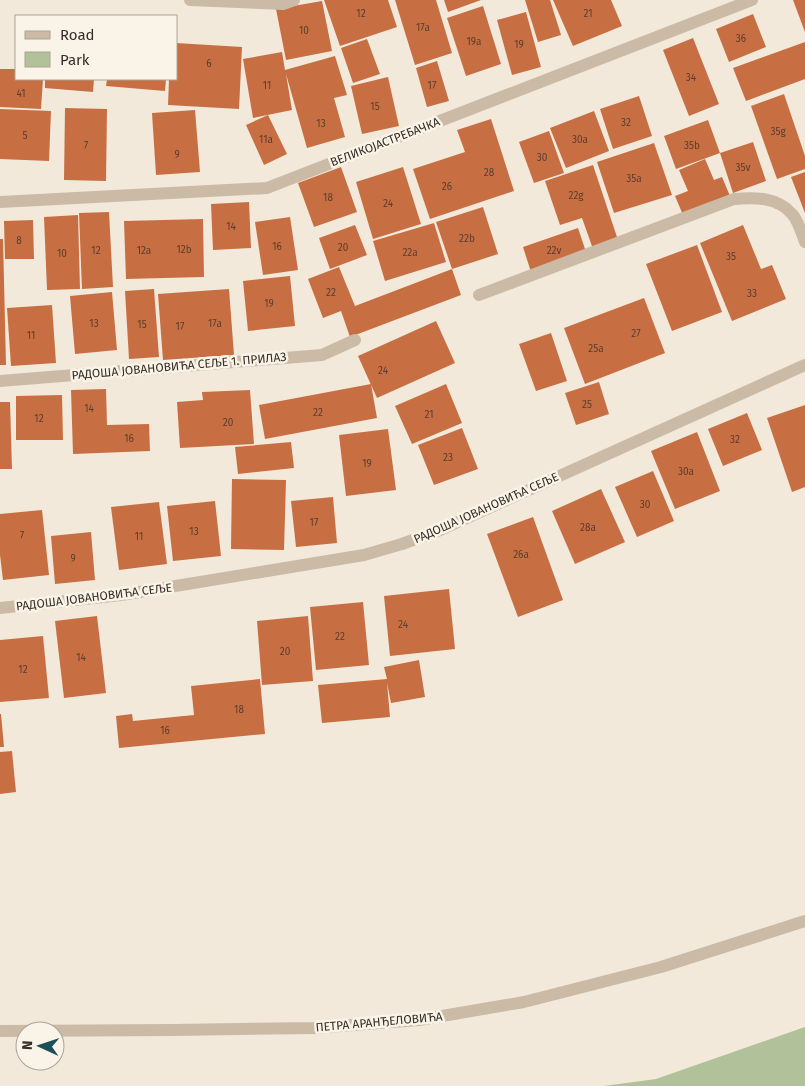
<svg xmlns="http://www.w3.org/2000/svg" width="805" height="1086" viewBox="0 0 805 1086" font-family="'Fira Sans',sans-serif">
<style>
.green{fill:#b1c19a}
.building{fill:#c76f43}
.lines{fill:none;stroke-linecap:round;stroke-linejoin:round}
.minor{stroke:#cabaa6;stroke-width:12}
.labels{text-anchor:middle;stroke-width:5;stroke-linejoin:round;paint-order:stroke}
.number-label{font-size:10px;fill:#5a3e2e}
.street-label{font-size:12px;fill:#362d27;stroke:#faf3e7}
</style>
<rect width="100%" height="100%" fill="#f2e9da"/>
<!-- green -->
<path class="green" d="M805 1027V1086H604L656 1079Z"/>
<!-- building -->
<g class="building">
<path d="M324 0H388L397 27 340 46Z"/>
<path d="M395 0H436L452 53 415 65Z"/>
<path d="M444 0H481L448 12Z"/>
<path d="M525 0H550L561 35 538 42Z"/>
<path d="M553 0H611L622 26 573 46Z"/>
<path d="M793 0H805V32Z"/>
<path d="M322 1 332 51 286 60 276 9Z"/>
<path d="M483 6 501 64 466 76 447 18Z"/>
<path d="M526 12 541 67 512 75 497 20Z"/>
<path d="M753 14 766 47 729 62 716 29Z"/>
<path d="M693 38 719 104 689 116 663 50Z"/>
<path d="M367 39 380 74 353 83 341 48Z"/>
<path d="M805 42V79L746 101 733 68Z"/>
<path d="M176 43 242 47 239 109 168 105 169 79H176Z"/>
<path d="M282 52 285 70 335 56 347 95 334 98 345 137 307 148 286 74 292 110 253 118 243 59Z"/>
<path d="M437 61 449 101 427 107 416 68Z"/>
<path d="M0 69H16V79H43L41 109 0 107Z"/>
<path d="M388 77 399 126 362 134 351 86Z"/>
<path d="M45 79H94L93 92 45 88Z"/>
<path d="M107 79H166L165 91 106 86Z"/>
<path d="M784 94 805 156V169L777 179 751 106Z"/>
<path d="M639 96 652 136 613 149 600 109Z"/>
<path d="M65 108 107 109 106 181 64 180Z"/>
<path d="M0 109 51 111 49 161 0 159Z"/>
<path d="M195 110 200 172 156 175 152 113Z"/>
<path d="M594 111 609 151 566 168 550 128Z"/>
<path d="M268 115 287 154 264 165 246 125Z"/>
<path d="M491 119 514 191 430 219 413 169 465 152 457 130Z"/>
<path d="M708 120 720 153 676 169 664 136Z"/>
<path d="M549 131 564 173 534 183 519 142Z"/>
<path d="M753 142 766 181 733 193 720 153Z"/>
<path d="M654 143 672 195 614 213 597 162Z"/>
<path d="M705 159 714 180 722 177 730 196 683 215 675 196 688 191 679 170Z"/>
<path d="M593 165 618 240 593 249 582 218 560 225 545 181Z"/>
<path d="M341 167 357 212 314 227 298 183Z"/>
<path d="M403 167 421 224 373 239 356 182Z"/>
<path d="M805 172V213L791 177Z"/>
<path d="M249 202 251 248 213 250 211 204Z"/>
<path d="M483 207 498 254 452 269 436 222Z"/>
<path d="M109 212 113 287 82 289 79 213Z"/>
<path d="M78 215 80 289 47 290 44 217Z"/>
<path d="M290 217 298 270 263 275 255 222Z"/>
<path d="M203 219 204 277 126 279 124 221Z"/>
<path d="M33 220 34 259H5L4 221Z"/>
<path d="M434 223 446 262 385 281 373 241Z"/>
<path d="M355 225 367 255 330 269 319 238Z"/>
<path d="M743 225 761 269 772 265 786 299 732 321 700 243Z"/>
<path d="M578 228 586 252 531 272 523 247Z"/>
<path d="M0 239H3L6 365H0Z"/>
<path d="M697 245 722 312 672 331 646 264Z"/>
<path d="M339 267 355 306 452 269 461 295 350 337 341 311 323 318 308 279Z"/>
<path d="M290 276 295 326 248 331 243 281Z"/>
<path d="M154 289 159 357 129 359 125 291Z"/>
<path d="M229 289 234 355 163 360 158 294Z"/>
<path d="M112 292 117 350 75 354 70 296Z"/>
<path d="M644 298 665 353 585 384 564 328Z"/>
<path d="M52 305 56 363 11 366 7 308Z"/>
<path d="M436 321 455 363 377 398 358 356Z"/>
<path d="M551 333 567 381 536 391 519 344Z"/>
<path d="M599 382 609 414 576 425 565 393Z"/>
<path d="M371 384 377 418 265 439 259 405Z"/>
<path d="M446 384 462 423 412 444 395 406Z"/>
<path d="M106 389 107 425 149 424 150 451 73 454 71 390Z"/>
<path d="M250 390 254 444 180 448 177 402 203 400 202 392Z"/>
<path d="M62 395 63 440H16V396Z"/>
<path d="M0 402H10L12 469H0Z"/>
<path d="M805 405V487L792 492 767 418Z"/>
<path d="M747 413 762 450 723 466 708 429Z"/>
<path d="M462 428 478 469 434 485 418 445Z"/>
<path d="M388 429 396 490 346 496 339 435Z"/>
<path d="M697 432 720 491 675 509 651 451Z"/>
<path d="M291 442 294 468 238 474 235 447Z"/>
<path d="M653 471 674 521 637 537 615 487Z"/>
<path d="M232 479 286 480 284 550 231 549Z"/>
<path d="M601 489 625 542 575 564 552 511Z"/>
<path d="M333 497 337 543 296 547 291 501Z"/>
<path d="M215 501 221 556 173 561 167 506Z"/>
<path d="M159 502 167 564 119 570 111 507Z"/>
<path d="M42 510 49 575 3 580 0 555V514Z"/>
<path d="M533 517 563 600 518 617 487 534Z"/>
<path d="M91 532 95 580 55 584 51 536Z"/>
<path d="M449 589 455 649 390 656 384 596Z"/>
<path d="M363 602 369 665 316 670 310 607Z"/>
<path d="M97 616 106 693 64 698 55 621Z"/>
<path d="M308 616 313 681 262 685 257 621Z"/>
<path d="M43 636 49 698 0 702V640Z"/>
<path d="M419 660 425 697 391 703 387 683 390 717 322 723 318 685 387 679 384 667Z"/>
<path d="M260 679 265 734 119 748 116 716 132 714 133 721 194 715 191 686Z"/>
<path d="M0 714H1L4 747H0Z"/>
<path d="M12 751 16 792 0 794V752Z"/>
</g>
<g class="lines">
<!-- minor -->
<g class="minor">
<path d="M190 0 283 4 294 0"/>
<path d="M0 202 267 188 752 0"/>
<path d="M479 295 734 199C754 197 778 197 792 214 798 220 802 234 805 242"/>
<path d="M0 381 322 355 355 340"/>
<path d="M0 608 121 595 364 555 402 544 440 530 805 365"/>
<path d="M0 1031 173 1030 314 1028 419 1020 524 1002 661 967 805 921"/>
</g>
</g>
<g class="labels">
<!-- number labels -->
<g class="number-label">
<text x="361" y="17">12</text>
<text x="588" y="17">21</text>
<text x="423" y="31">17a</text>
<text x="304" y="34">10</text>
<text x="741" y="42">36</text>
<text x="474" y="45">19a</text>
<text x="519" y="48">19</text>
<text x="209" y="67">6</text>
<text x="691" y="81">34</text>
<text x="267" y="89">11</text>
<text x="432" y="89">17</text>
<text x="21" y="97">41</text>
<text x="375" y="110">15</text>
<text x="626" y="126">32</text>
<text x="321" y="127">13</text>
<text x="778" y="135">35g</text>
<text x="25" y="139">5</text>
<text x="266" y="143">11a</text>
<text x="580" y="143">30a</text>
<text x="86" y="149">7</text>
<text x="692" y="149">35b</text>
<text x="177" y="158">9</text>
<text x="542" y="161">30</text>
<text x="743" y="171">35v</text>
<text x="489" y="176">28</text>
<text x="634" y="182">35a</text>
<text x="447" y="190">26</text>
<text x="576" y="199">22g</text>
<text x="328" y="201">18</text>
<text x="388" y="207">24</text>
<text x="231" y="230">14</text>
<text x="467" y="242">22b</text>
<text x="19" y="244">8</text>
<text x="277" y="250">16</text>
<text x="343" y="251">20</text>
<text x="184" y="253">12b</text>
<text x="96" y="254">12</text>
<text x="144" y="254">12a</text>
<text x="554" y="254">22v</text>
<text x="410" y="256">22a</text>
<text x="62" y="257">10</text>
<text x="731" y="260">35</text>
<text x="331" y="296">22</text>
<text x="752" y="297">33</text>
<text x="269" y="307">19</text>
<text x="94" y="327">13</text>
<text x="215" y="327">17a</text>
<text x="142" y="328">15</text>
<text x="180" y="330">17</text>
<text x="636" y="337">27</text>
<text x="31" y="339">11</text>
<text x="596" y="352">25a</text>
<text x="383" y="374">24</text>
<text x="587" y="408">25</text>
<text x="89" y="412">14</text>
<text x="318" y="416">22</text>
<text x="429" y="418">21</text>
<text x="39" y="422">12</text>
<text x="228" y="426">20</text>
<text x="129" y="442">16</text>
<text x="735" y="443">32</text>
<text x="448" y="461">23</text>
<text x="367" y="467">19</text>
<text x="686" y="475">30a</text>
<text x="645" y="508">30</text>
<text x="314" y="526">17</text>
<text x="588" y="531">28a</text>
<text x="194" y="535">13</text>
<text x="22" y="539">7</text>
<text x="139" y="540">11</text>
<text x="521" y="558">26a</text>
<text x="73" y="562">9</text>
<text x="403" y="628">24</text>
<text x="340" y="640">22</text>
<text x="285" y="655">20</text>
<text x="81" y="661">14</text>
<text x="23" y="673">12</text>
<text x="239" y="713">18</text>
<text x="165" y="734">16</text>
</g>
<!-- street labels -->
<g class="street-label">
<text transform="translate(385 142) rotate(-21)" y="4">ВЕЛИКОЈАСТРЕБАЧКА</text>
<text transform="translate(179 366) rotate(-5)" y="4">РАДОША ЈОВАНОВИЋА СЕЉЕ 1. ПРИЛАЗ</text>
<text transform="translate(486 508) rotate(-24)" y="4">РАДОША ЈОВАНОВИЋА СЕЉЕ</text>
<text transform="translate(94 597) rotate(-7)" y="4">РАДОША ЈОВАНОВИЋА СЕЉЕ</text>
<text transform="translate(379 1022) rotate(-5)" y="4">ПЕТРА АРАНЂЕЛОВИЋА</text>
</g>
</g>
<!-- legend -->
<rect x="15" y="15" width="162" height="65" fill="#faf3e7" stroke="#aca49a"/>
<rect x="25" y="31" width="25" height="8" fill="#cabaa6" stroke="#aca49a"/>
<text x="60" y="40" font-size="15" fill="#362d27">Road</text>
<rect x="25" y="52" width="25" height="15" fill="#b1c19a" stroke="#aca49a"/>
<text x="60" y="65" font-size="15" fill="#362d27">Park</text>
<!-- north arrow -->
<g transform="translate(40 1046) rotate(273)"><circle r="24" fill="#faf3e7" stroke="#aca49a"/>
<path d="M0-4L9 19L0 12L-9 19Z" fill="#1c4f58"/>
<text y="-8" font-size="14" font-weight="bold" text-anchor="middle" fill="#362d27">N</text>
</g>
</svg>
